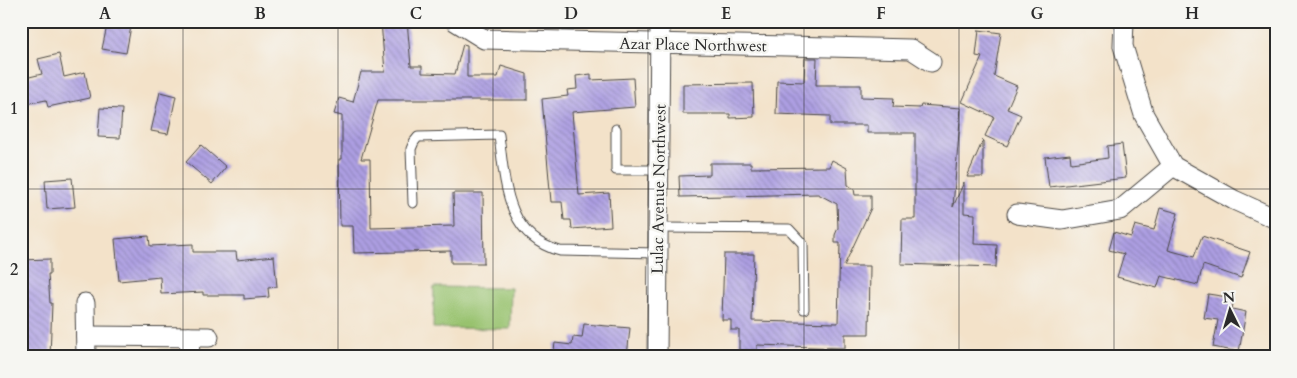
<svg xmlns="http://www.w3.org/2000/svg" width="1297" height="378" viewBox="0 0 1297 378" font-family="Cardo,serif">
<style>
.grass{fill:url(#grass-dots);stroke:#62764c}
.pitch{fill:#98c26e;stroke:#62764c}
.building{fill:url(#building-back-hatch)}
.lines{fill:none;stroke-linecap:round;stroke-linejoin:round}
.service-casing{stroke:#494643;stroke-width:11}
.minor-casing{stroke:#494643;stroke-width:21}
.service{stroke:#fff;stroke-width:9}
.minor{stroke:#fff;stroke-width:19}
.grid{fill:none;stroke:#2b2b2b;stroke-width:1;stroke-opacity:0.55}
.labels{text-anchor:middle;stroke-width:5;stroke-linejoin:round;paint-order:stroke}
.street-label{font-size:16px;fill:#2b2b2b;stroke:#f6f6f2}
.neatline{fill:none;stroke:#2b2b2b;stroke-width:2}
.grid-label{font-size:16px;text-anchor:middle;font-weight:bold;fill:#2b2b2b}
</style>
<defs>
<pattern id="grass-dots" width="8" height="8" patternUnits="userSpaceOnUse" patternTransform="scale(1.25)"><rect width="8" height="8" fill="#98c26e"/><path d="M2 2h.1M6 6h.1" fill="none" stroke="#7c9e5b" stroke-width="1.8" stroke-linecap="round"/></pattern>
<pattern id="building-back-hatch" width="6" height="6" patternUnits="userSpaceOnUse" patternTransform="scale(1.25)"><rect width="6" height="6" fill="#ad9fe3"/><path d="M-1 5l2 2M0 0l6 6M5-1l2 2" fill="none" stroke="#8d82b8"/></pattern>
</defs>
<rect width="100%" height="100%" fill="#f6f6f2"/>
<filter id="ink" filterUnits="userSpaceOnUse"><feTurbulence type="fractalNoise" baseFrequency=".02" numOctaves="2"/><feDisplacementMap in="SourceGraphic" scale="10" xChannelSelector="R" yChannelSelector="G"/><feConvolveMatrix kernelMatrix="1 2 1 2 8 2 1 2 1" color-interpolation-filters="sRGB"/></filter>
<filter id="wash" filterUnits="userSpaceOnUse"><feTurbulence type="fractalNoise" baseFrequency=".0096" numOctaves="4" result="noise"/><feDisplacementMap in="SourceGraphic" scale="20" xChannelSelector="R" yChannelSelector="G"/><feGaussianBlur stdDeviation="1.12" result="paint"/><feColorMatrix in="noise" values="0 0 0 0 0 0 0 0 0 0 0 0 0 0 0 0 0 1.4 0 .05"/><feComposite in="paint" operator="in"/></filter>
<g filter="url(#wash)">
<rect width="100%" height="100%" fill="#f3e2c9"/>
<!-- grass -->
<path class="grass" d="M169 350 176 357H103L108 351Z"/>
<!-- pitch -->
<path class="pitch" d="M434 287 511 288 510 329 433 328Z"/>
<g id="blocks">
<!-- building -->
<g class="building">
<path d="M108 21H132L126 53 102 49Z"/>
<path d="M381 21H407L411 66H422V73L455 74 463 44 467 45V77H498L501 66 527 74V100H378L361 159H370L371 228 454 226 453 193H483L484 263H451V251L354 253 353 226H340L339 159H342V116L334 114 339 98 353 102 361 72H385Z"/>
<path d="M979 30 1001 33 994 76 1017 86 1007 109 1021 115 1007 146 985 136 994 117 962 102 982 57 976 56Z"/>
<path d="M59 54 64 77 85 72 90 98 48 107 46 100 26 104 21 79 42 74 38 59Z"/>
<path d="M805 58H817L816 85H861V97L894 98 893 107 920 108 921 105 961 108 953 207 964 182V213L975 214 974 244 997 245 996 267 901 264 902 219H915V133H867V125H830V116L776 114 777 81 804 82Z"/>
<path d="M591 74V80L633 78 635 107 572 112 579 195 609 193 611 226 572 229 571 220H564L562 202H551L542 99 568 96 567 90 577 89 576 76Z"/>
<path d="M753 83 754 117 730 118V114H683V84Z"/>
<path d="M160 92 176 96 168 134 151 131Z"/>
<path d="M100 108 122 109 120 138 98 137Z"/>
<path d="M983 140V177H967Z"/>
<path d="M1122 144 1126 178 1049 187 1045 157 1070 154 1071 163 1108 158 1107 146Z"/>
<path d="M201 145 226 167 212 184 186 162Z"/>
<path d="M832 160 847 168 848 185 854 189 855 195H871V208L844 266H870L869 334H845V348L757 345V350H739V330H731V320H722L724 254H754L752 321 838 323 840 243H835V235L838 228 837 204 818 194 680 197 679 176 710 175V163H751V168L829 167Z"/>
<path d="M72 178 75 207 47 209 45 180Z"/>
<path d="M1160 208 1178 213 1168 250 1194 257 1202 236 1250 252 1241 278 1203 265 1198 285 1161 276 1157 288 1117 277 1124 254 1109 250 1114 232 1131 237 1135 225 1154 230Z"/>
<path d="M149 236 150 246 193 244V252H236L237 260 274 256 277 287 268 288 269 297 244 299V295H203V292L161 294 160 277 119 281 115 239Z"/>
<path d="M50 259V274H48L50 303H52L50 357H21V260Z"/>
<path d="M1208 294 1234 298 1232 309 1246 312 1239 352 1213 347 1218 320 1204 318Z"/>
<path d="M584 324 630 328 627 357H553L555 343 572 345 573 337 582 338Z"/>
</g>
</g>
</g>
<g filter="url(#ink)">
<use href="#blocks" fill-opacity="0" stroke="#494643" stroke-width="1"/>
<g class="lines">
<!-- service casing -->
<g class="service-casing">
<g id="service">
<path d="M616 129V170H658"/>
<path d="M413 203 411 149 414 142 418 137 499 135C505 182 506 237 560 251L658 253"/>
<path d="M658 228 789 229 803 244 804 309"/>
</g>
</g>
<!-- minor casing -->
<g class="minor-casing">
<g id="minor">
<path d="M455 21 484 39 911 49 931 62"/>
<path d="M1124 21 1123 46 1144 115 1173 166 1234 200 1276 219"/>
<path d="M1017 214 1062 220 1120 210 1173 166"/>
<path d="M85 303 86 357"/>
<path d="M86 336 209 337"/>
<path d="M189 337 190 357"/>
<path d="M657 357 660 21"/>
</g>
</g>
<!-- service -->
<use href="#service" class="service"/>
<!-- minor -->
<use href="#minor" class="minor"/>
</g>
</g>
<!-- grid -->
<path class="grid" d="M183 21V357M338 21V357M493 21V357M648 21V357M804 21V357M959 21V357M1114 21V357M21 189H1276"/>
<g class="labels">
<!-- street labels -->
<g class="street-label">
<text transform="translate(693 44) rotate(1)" y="6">Azar Place Northwest</text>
<text transform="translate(658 189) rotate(-89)" y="6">Lulac Avenue Northwest</text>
</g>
</g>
<!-- margin -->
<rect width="1297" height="378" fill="none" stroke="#f6f6f2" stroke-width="55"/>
<!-- north arrow -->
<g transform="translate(1230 310) rotate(355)" stroke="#f6f6f2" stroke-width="4" paint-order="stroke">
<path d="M0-4L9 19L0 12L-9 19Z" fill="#2b2b2b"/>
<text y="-8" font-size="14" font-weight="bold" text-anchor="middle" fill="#2b2b2b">N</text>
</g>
<rect x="28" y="28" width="1242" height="322" class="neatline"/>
<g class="grid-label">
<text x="105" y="19">A</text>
<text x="260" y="19">B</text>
<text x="416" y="19">C</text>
<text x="571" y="19">D</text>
<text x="726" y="19">E</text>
<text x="881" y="19">F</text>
<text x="1037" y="19">G</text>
<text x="1192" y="19">H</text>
<text x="14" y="114">1</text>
<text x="14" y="275">2</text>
</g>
</svg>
